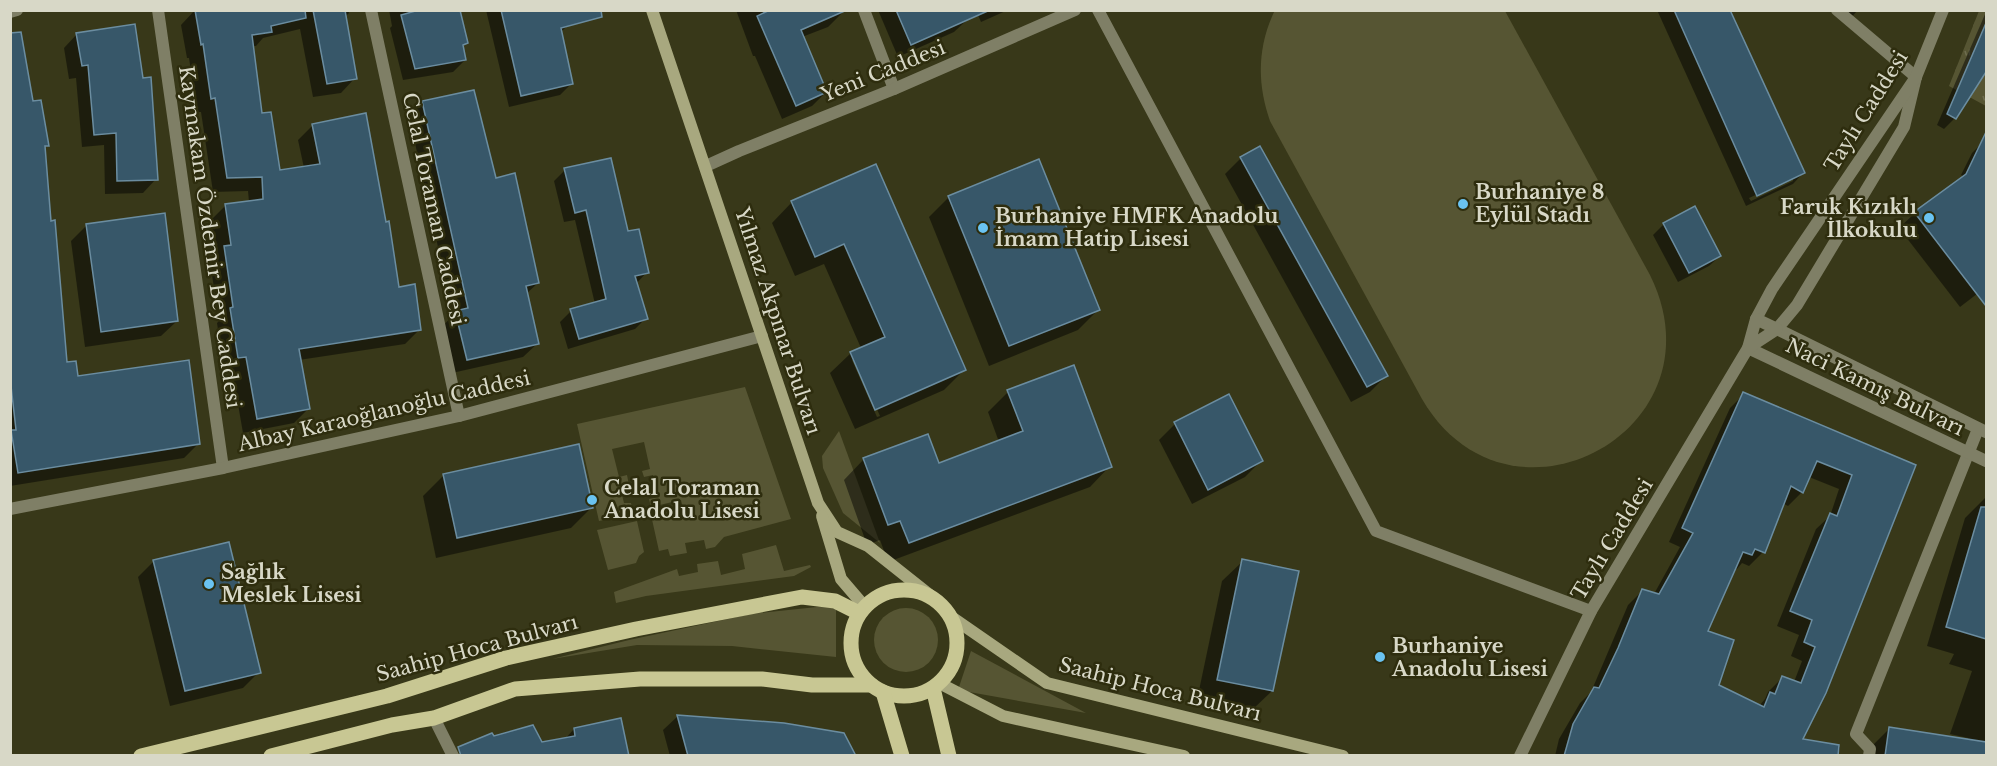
<svg xmlns="http://www.w3.org/2000/svg" width="1997" height="766" viewBox="0 0 1997 766" font-family="'Libre Baskerville',serif">
<style>
.grass{fill:#565533}
.park{fill:url(#park-tufts)}
.shadow{fill:#0007;fill-rule:evenodd}
.building{fill:#375769;stroke:#6b8da0;stroke-width:1.5;fill-rule:evenodd}
.lines{fill:none;stroke-linecap:round;stroke-linejoin:round}
.minor{stroke:#7f7f66;stroke-width:12}
.tertiary{stroke:#7f7f66;stroke-width:12}
.secondary{stroke:#a8a87f;stroke-width:12}
.primary{stroke:#c8c793;stroke-width:15}
.poi-dot{fill:#6ac3f1;stroke:#2e2d0e;stroke-width:2}
.labels{text-anchor:middle;stroke-width:5;stroke-linejoin:round;paint-order:stroke}
.street-label{font-size:20px;fill:#d8d8c7;stroke:#2e2d0e}
.poi-label{font-size:20px;font-weight:bold;fill:#d8d8c7;stroke:#2e2d0e;text-anchor:start}
</style>
<defs>
<pattern id="park-tufts" width="24" height="20" patternUnits="userSpaceOnUse" patternTransform="scale(1.5)"><rect width="24" height="20" fill="#565533"/><path d="M3 7l-1-3M5 7V3M7 7l1-3M15 17l-1-3M17 17v-4M19 17l1-3" fill="none" stroke="#6e6d4f"/></pattern>
</defs>
<rect width="100%" height="100%" fill="#383819"/>
<!-- grass -->
<g class="grass">
<path d="M1275 10 1505 11 1650 275C1727 431 1508 547 1422 399L1270 121C1257 84 1257 47 1275 10Z"/>
<path d="M745 387 791 519 724 537 715 547 706 549 704 540 685 543 687 553 670 556 668 549 659 551 651 515 683 508 681 500 651 507 649 499 659 497 653 475 644 477 642 471 650 469 644 442 612 449 619 477 627 475 629 485 620 487 624 503H631L633 513 599 521 577 424Z"/>
<path d="M839 431 880 543 843 513 823 468 822 456Z"/>
<path d="M637 521 644 552 639 556 636 563 608 570 597 530Z"/>
<path d="M776 545 784 571 810 565 811 567 794 576 646 596 616 603 614 592 677 569 679 576 698 572 697 564 718 561 721 575 745 569 742 554Z"/>
<path d="M836 605V657L732 646 637 645 552 659 629 640 751 614Z"/>
<circle cx="906" cy="640" r="32"/>
<path d="M971 651 1086 713 958 690Z"/>
</g>
<!-- park -->
<path class="park" d="M1979 11H1986V106L1949 86Z"/>
<!-- shadow -->
<g class="shadow">
<path d="M195 10H348L349 13 345 17 355 78 341 93 313 97 300 29 263 38 256 46H252L261 115 279 172 304 168 298 140 312 126 420 329 405 344 299 360 309 408 294 423 243 433 232 370 224 371 217 323 219 321 210 262 216 256 211 220 225 206 249 202 248 191 213 192 201 112H197L189 58H187L181 25Z"/>
<path d="M389 10H458L466 43 462 47 465 60 453 72 403 80 390 28 392 26Z"/>
<path d="M486 10H564L568 25 560 33 572 83 560 95 509 107Z"/>
<path d="M736 10H841L842 13 828 27 802 37 826 92 812 106 782 119 755 56H753Z"/>
<path d="M878 10H973L968 19 954 32 898 57Z"/>
<path d="M976 10H1008L981 22Z"/>
<path d="M1657 10H1728L1803 173 1793 184 1746 206ZM1793 178V181L1751 201 1749 198Z"/>
<path d="M1836 10H1858L1848 21Z"/>
<path d="M1986 12V69L1955 118 1944 129 1937 125Z"/>
<path d="M77 34 156 179 143 193 105 194 104 145 82 147 76 78 69 79 64 48Z"/>
<path d="M10 48 47 145 44 148 50 222 66 363 76 378 199 443 184 458 10 486Z"/>
<path d="M423 102 495 180 538 283 526 294 538 343 523 357 452 373 442 327 453 315 409 116Z"/>
<path d="M1982 143 1986 145V188L1961 175 1972 153Z"/>
<path d="M1260 148 1386 376 1370 392 1351 402 1225 174 1240 159Z"/>
<path d="M875 166 964 370 944 390 855 429 830 373 851 353 861 348 824 264 795 276 772 223 792 202ZM852 360H855L880 416 877 417Z"/>
<path d="M565 170 626 233 647 272 636 284 646 318 635 329 568 349 560 322 571 311 595 304 575 220 564 222 554 181Z"/>
<path d="M1959 180 1986 215V287L1960 307 1899 228 1915 213Z"/>
<path d="M949 197 1099 309 1078 330 989 366 929 217Z"/>
<path d="M1664 224 1720 256 1709 266 1678 282 1653 235Z"/>
<path d="M87 225 177 321 161 336 85 347 71 241Z"/>
<path d="M1008 392 1110 466 1090 487 888 562 880 540 867 545 844 480 864 459 938 465 999 442 988 412Z"/>
<path d="M1744 394 1914 465 1801 740 1840 747 1838 756H1555L1559 739 1580 703 1591 692 1628 605 1642 591 1654 594 1680 547 1669 542 1730 408ZM1809 477 1839 489 1830 516 1816 529 1777 626 1799 635 1791 656 1802 661 1794 682 1782 678 1768 692 1765 699 1759 706 1717 686 1706 632 1734 568 1737 569 1742 563 1749 566 1763 552 1782 503 1788 506 1802 492Z"/>
<path d="M1228 396 1261 461 1245 477 1192 504 1159 440 1175 424Z"/>
<path d="M443 476 591 508 571 528 436 558 423 496Z"/>
<path d="M1985 498 1986 499V743L1974 740 1971 756H1872L1874 744 1890 728 1968 741V738L1950 734 1972 671 1949 664 1954 654 1927 646 1965 518Z"/>
<path d="M154 561 259 672 243 688 170 706 138 577Z"/>
<path d="M1243 561 1272 691 1251 711 1197 700 1222 581Z"/>
<path d="M678 716 854 756H670L663 730Z"/>
<path d="M574 729 628 756H458L466 748 493 738 542 744 564 740Z"/>
</g>
<!-- building -->
<g class="building">
<path d="M195 10H305L306 18 271 26 272 32 252 35 262 113 271 112 280 170 320 164 312 124 366 113 386 222 389 221 399 287 415 284 421 330 299 349 310 409 257 419 246 357 238 358 230 308 233 307 224 246 231 245 225 204 263 199 262 177 227 178 215 98 211 99 203 44 201 45Z"/>
<path d="M313 10H345L357 79 327 84Z"/>
<path d="M419 10H460L468 43 463 45 466 60 415 69 401 15Z"/>
<path d="M501 10H601L602 17 561 28 573 84 521 96Z"/>
<path d="M770 10H847L801 30 827 92 796 106 757 16Z"/>
<path d="M896 10H990L911 45Z"/>
<path d="M1674 10H1730L1805 173 1757 196Z"/>
<path d="M1986 23V72L1956 119 1947 114Z"/>
<path d="M135 24 143 78 151 77 158 180 117 181 116 133 94 135 88 65 82 66 76 33Z"/>
<path d="M21 32 33 101 41 100 49 146H45L51 221 55 220 67 362 76 361 78 376 189 360 200 444 18 473 11 430H16L10 377V33Z"/>
<path d="M474 90 496 178 515 173 539 283 526 286 539 344 467 360 455 311 468 308 422 101Z"/>
<path d="M1986 132V306L1914 212 1966 174Z"/>
<path d="M1260 146 1388 376 1367 387 1240 157Z"/>
<path d="M611 158 628 231 639 229 649 273 635 276 648 319 579 339 570 309 606 299 586 210 575 213 564 168Z"/>
<path d="M1039 159 1100 310 1009 346 948 196Z"/>
<path d="M876 164 966 370 875 410 850 352 885 337 844 244 815 257 791 201Z"/>
<path d="M1695 206 1721 256 1689 273 1663 223Z"/>
<path d="M165 213 178 321 101 332 86 224Z"/>
<path d="M1074 365 1112 467 909 543 900 521 888 525 863 458 928 434 939 463 1023 431 1007 390Z"/>
<path d="M1743 392 1916 465 1826 693 1803 739 1839 745 1838 756H1564L1573 724 1594 687 1599 688 1618 648 1642 589 1659 594 1693 533 1682 528ZM1817 461 1852 475 1837 516 1830 513 1790 611 1812 620 1804 642 1815 647 1801 683 1782 676 1775 694 1770 692 1764 707 1719 685 1734 640 1708 631 1743 552 1752 555 1755 549 1765 553 1791 486 1803 493Z"/>
<path d="M1229 394 1263 461 1208 490 1174 422Z"/>
<path d="M579 444 593 508 457 538 443 474Z"/>
<path d="M1981 507H1986V639L1946 627Z"/>
<path d="M229 542 261 673 185 691 153 560Z"/>
<path d="M1242 559 1299 571 1273 691 1217 680Z"/>
<path d="M677 715 784 723 844 733 856 756H688Z"/>
<path d="M621 718 629 756H461L458 747 492 733 494 736 533 725 542 742 575 736 574 728Z"/>
<path d="M1889 727 1986 742V756H1885Z"/>
</g>
<g class="lines">
<!-- minor -->
<g class="minor">
<path d="M158 10 223 468"/>
<path d="M371 10 459 416"/>
<path d="M864 10 894 89"/>
<path d="M1098 10 1376 531 1591 611"/>
<path d="M1837 10 1916 77"/>
<path d="M10 12 17 10"/>
<path d="M706 166 739 151 894 89 1075 10"/>
<path d="M10 509 223 468 459 416 762 336"/>
<path d="M434 718 453 756"/>
<path d="M1869 756 1870 749 1856 734 1978 429"/>
</g>
<!-- tertiary -->
<g class="tertiary">
<path d="M1916 77 1904 127 1797 305 1777 329 1986 432"/>
<path d="M1756 319 1772 289 1916 77 1943 10"/>
<path d="M1748 348 1986 461"/>
<path d="M1520 756 1591 611 1748 348 1756 319 1777 329 1748 348"/>
</g>
<!-- secondary -->
<g class="secondary">
<path d="M652 10 818 503 837 532 868 546 931 596"/>
<path d="M822 516 841 579 865 607"/>
<path d="M950 616 1047 683 1343 756"/>
<path d="M939 683 1003 716 1184 756"/>
</g>
<!-- primary -->
<g class="primary">
<circle cx="904" cy="643" r="53"/>
<path d="M933 688 949 756"/>
<path d="M883 692 902 756"/>
<path d="M141 756 387 696 506 658 636 629 802 597 835 601 859 613"/>
<path d="M271 756 392 725 434 718 515 689 640 679H762L812 685H871"/>
</g>
</g>
<!-- markers -->
<g class="poi-dot">
<circle cx="1463" cy="204" r="6"/>
<circle cx="1929" cy="218" r="6"/>
<circle cx="983" cy="228" r="6"/>
<circle cx="592" cy="500" r="6"/>
<circle cx="209" cy="584" r="6"/>
<circle cx="1380" cy="657" r="6"/>
</g>
<g class="labels">
<!-- street labels -->
<g class="street-label">
<text transform="translate(883 71) rotate(-22)" y="7">Yeni Caddesi</text>
<text transform="translate(1866 111) rotate(-58)" y="7">Taylı Caddesi</text>
<text transform="translate(434 209) rotate(78)" y="7">Celal Toraman Caddesi</text>
<text transform="translate(210 237) rotate(82)" y="7">Kaymakam Özdemir Bey Caddesi</text>
<text transform="translate(778 321) rotate(72)" y="7">Yılmaz Akpınar Bulvarı</text>
<text transform="translate(1875 387) rotate(26)" y="7">Naci Kamış Bulvarı</text>
<text transform="translate(384 411) rotate(-13)" y="7">Albay Karaoğlanoğlu Caddesi</text>
<text transform="translate(1612 539) rotate(-59)" y="7">Taylı Caddesi</text>
<text transform="translate(477 648) rotate(-15)" y="7">Saahip Hoca Bulvarı</text>
<text transform="translate(1160 689) rotate(14)" y="7">Saahip Hoca Bulvarı</text>
</g>
<!-- poi labels -->
<g class="poi-label">
<text x="1475" y="199">Burhaniye 8<tspan x="1475" dy="23">Eylül Stadı</tspan></text>
<text x="1917" y="214" text-anchor="end">Faruk Kızıklı<tspan x="1917" dy="23">İlkokulu</tspan></text>
<text x="995" y="223">Burhaniye HMFK Anadolu<tspan x="995" dy="23">İmam Hatip Lisesi</tspan></text>
<text x="604" y="495">Celal Toraman<tspan x="604" dy="23">Anadolu Lisesi</tspan></text>
<text x="221" y="579">Sağlık<tspan x="221" dy="23">Meslek Lisesi</tspan></text>
<text x="1392" y="653">Burhaniye<tspan x="1392" dy="23">Anadolu Lisesi</tspan></text>
</g>
</g>
<!-- border -->
<rect width="1997" height="766" fill="none" stroke="#d8d8c7" stroke-width="24"/>
</svg>
